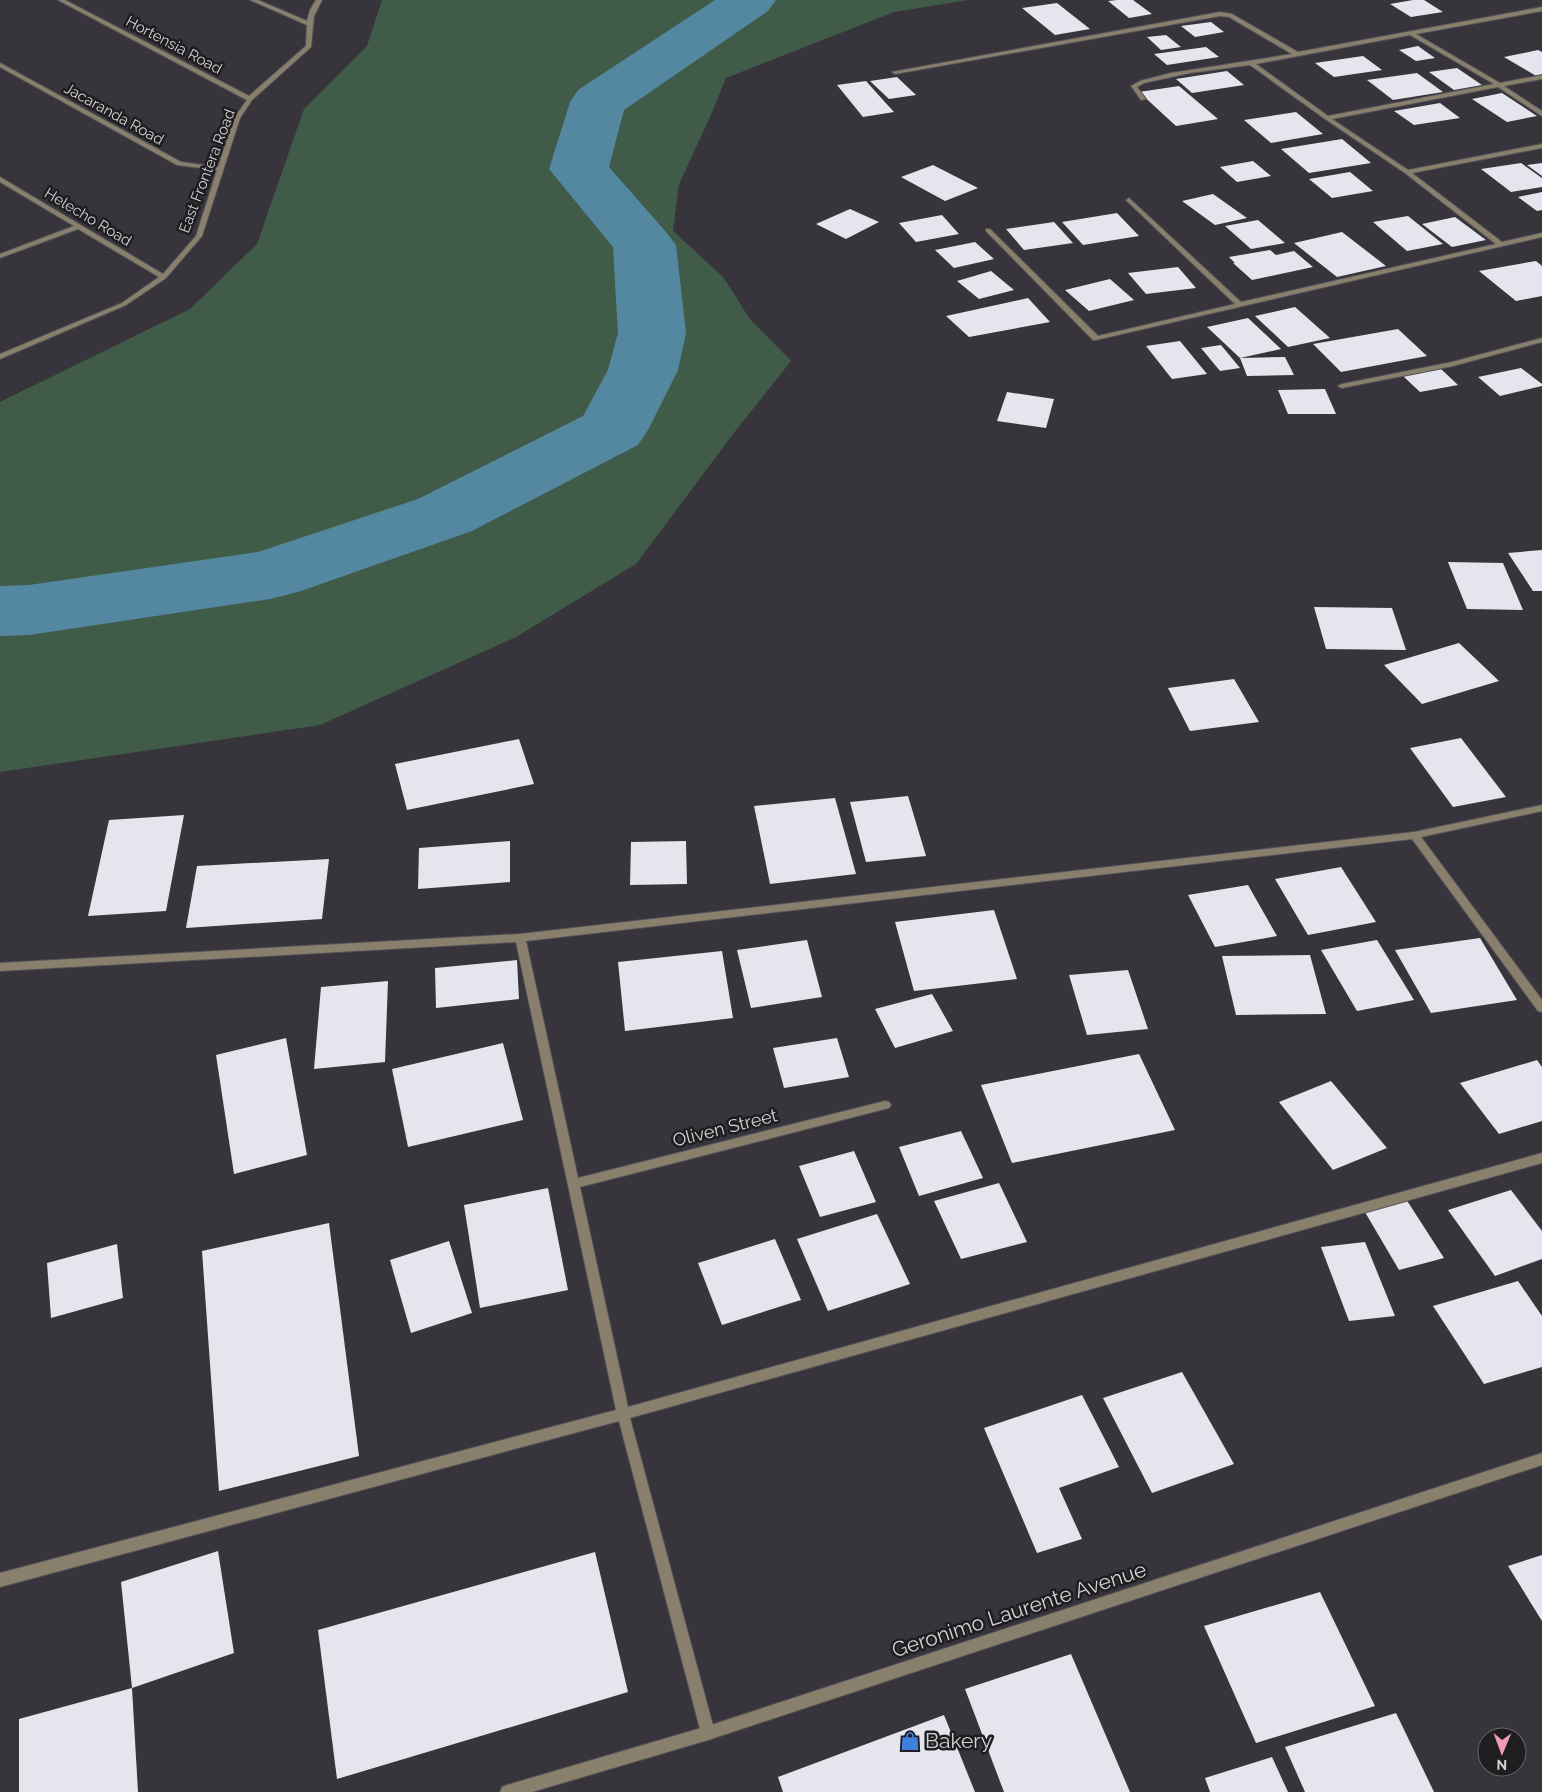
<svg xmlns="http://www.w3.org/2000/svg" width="1542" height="1792" viewBox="0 0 1542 1792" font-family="Raleway,sans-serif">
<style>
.green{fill:#405c49}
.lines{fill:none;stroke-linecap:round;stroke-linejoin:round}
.river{fill:#5488a0;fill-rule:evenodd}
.building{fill:#e5e5ed}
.minor-casing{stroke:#535157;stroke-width:2}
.tertiary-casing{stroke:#535157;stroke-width:2}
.minor{fill:#887f6c;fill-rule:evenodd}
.tertiary{fill:#887f6c;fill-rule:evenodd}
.labels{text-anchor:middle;stroke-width:5;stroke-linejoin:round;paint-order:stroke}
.far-street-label{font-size:15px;fill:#d2d1d4;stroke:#1e1d20}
.street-label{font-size:18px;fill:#d2d1d4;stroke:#1e1d20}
.near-street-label{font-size:21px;fill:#d2d1d4;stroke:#1e1d20}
.near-poi-label{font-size:21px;fill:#d2d1d4;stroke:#1e1d20;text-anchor:start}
</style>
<rect width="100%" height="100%" fill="#37353b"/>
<!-- green -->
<path class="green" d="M382 0H968L894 12 726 78 710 117 679 184 673 231 724 278 749 318 791 361 733 434 636 564 516 637 320 725 0 772V402L190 309 257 244 304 109 367 46Z"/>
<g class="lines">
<!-- river -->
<path class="river" d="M715 0H776L768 11 624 110 609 167 666 232 676 245 686 333 678 370 648 430 638 445 472 531 298 592 270 599 29 635 0 636V586L29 585 258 552 418 499 583 416 608 370 618 333 613 247 549 169 570 102 578 90Z"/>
</g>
<!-- building -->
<g class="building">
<path d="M1117 0H1133L1152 14 1129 18 1108 1Z"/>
<path d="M1413 0H1424L1443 12 1411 17 1390 4Z"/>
<path d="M1057 3 1090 29 1055 35 1022 8Z"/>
<path d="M1211 22 1224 32 1195 37 1181 26Z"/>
<path d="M1166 35 1181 47 1161 50 1147 37Z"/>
<path d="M1418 46 1435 58 1416 61 1399 50Z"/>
<path d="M1206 47 1219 57 1167 65 1154 54Z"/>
<path d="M1538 50 1542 52V76L1538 77 1504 57Z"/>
<path d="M1363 56 1382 70 1334 77 1315 63Z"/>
<path d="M1457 68 1482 85 1454 90 1429 72Z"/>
<path d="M1227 71 1244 85 1192 93 1176 79Z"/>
<path d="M1417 73 1443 92 1393 100 1367 80Z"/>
<path d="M897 77 916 95 889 99 870 81Z"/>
<path d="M866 81 883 100 894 112 863 117 837 85Z"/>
<path d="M1179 86 1218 119 1176 126 1139 92Z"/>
<path d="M1502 93 1537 116 1507 122 1472 99Z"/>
<path d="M1440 103 1460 118 1414 125 1394 111Z"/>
<path d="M1296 112 1323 134 1271 143 1244 120Z"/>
<path d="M1342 139 1371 163 1309 173 1281 149Z"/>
<path d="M1253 161 1271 176 1237 182 1220 167Z"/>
<path d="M1521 163 1542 178V187L1511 192 1481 169Z"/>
<path d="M1542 163V176L1527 165Z"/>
<path d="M933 165 978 188 945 201 901 177Z"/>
<path d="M1350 172 1373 191 1332 198 1309 179Z"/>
<path d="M1542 192V210L1537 211 1518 197Z"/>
<path d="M1213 194 1247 218 1215 225 1182 201Z"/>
<path d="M850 209 879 222 846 239 816 224Z"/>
<path d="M1117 213 1139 236 1083 245 1062 222Z"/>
<path d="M942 215 959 234 916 242 899 223Z"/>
<path d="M1408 216 1443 244 1407 251 1373 222Z"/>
<path d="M1455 217 1486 240 1452 247 1422 224Z"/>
<path d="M1258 220 1285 243 1251 249 1225 226Z"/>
<path d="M1054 222 1073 243 1024 250 1006 229Z"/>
<path d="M1342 232 1386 266 1337 277 1294 243Z"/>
<path d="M975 242 994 259 954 268 935 250Z"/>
<path d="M1270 250 1276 255 1294 251 1313 267 1252 280 1233 263H1235L1229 257Z"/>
<path d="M1536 261 1542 266V296L1516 301 1479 271Z"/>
<path d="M1178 267 1196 288 1146 294 1128 273Z"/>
<path d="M991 271 1014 290 979 299 957 281Z"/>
<path d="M1110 279 1134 300 1089 311 1065 290Z"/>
<path d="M1028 298 1050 322 969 337 946 316Z"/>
<path d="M1295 307 1330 338 1288 347 1255 316Z"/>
<path d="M1248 318 1281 349 1240 358 1285 357 1294 375 1247 376 1240 358 1207 327Z"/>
<path d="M1398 329 1427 356 1341 372 1313 344Z"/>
<path d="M1180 341 1207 374 1172 379 1146 346Z"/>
<path d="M1221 345 1240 368 1220 371 1201 348Z"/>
<path d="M1521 368 1542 384V386L1500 396 1478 377Z"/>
<path d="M1441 369 1458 385 1420 392 1403 376Z"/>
<path d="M1325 389 1336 414H1288L1278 390Z"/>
<path d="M1007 392 1054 399 1046 428 997 421Z"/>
<path d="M1542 550V591H1533L1508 553Z"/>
<path d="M1448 562 1503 563 1523 610 1467 609Z"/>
<path d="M1314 607 1392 608 1406 650 1326 649Z"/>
<path d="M1459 643 1499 681 1422 704 1384 665Z"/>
<path d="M1234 679 1259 722 1190 731 1168 688Z"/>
<path d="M1461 738 1506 797 1453 807 1410 748Z"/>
<path d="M519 739 534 784 407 810 395 764Z"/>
<path d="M908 796 926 856 866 862 850 802Z"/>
<path d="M835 798 856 874 770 884 754 806Z"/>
<path d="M184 815 166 911 88 916 109 820Z"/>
<path d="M510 841V882L418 889 419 848Z"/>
<path d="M686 841 687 884 630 885 631 842Z"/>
<path d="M329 859 322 919 186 928 197 866Z"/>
<path d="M1341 867 1376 922 1308 935 1275 879Z"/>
<path d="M1248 885 1277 936 1215 947 1188 895Z"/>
<path d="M994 910 1017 979 914 991 895 922Z"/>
<path d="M1480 938 1517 1000 1431 1013 1395 950Z"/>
<path d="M807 940 822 997 751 1008 737 950Z"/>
<path d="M1377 940 1414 1000 1357 1011 1321 950Z"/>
<path d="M722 951 733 1018 625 1031 618 962Z"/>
<path d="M1310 955 1326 1014 1236 1015 1222 956Z"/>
<path d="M517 960 519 999 436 1008 435 968Z"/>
<path d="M1128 970 1148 1029 1087 1035 1069 975Z"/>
<path d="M388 981 385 1062 314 1069 321 987Z"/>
<path d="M932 994 953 1031 895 1048 875 1009Z"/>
<path d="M286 1038 307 1155 234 1174 216 1055Z"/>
<path d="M837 1038 849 1077 784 1088 773 1048Z"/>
<path d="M503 1043 523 1120 408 1147 392 1069Z"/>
<path d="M1139 1054 1175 1130 1012 1163 981 1085Z"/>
<path d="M1537 1060 1542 1067V1121L1499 1134 1460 1083Z"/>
<path d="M1331 1081 1387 1148 1333 1170 1279 1102Z"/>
<path d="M961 1131 983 1178 919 1196 899 1147Z"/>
<path d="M854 1151 876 1202 820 1217 799 1166Z"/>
<path d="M999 1183 1027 1242 961 1259 934 1201Z"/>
<path d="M548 1188 568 1290 480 1308 464 1205Z"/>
<path d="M1511 1190 1542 1231V1259L1495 1276 1448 1210Z"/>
<path d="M1404 1196 1444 1258 1399 1270 1362 1207Z"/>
<path d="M877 1214 910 1284 828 1311 797 1239Z"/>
<path d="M329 1223 359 1456 219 1491 202 1251Z"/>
<path d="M775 1239 801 1300 722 1325 698 1263Z"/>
<path d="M449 1241 472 1313 411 1333 390 1260Z"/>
<path d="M1365 1242 1395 1316 1349 1321 1321 1247Z"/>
<path d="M117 1244 123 1298 51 1318 47 1263Z"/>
<path d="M1518 1281 1542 1316V1367L1484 1384 1433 1306Z"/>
<path d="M1182 1372 1234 1464 1152 1493 1103 1398Z"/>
<path d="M1082 1395 1119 1467 1059 1488 1082 1539 1037 1553 984 1428Z"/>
<path d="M218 1551 234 1653 132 1688 121 1582Z"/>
<path d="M595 1552 628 1692 337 1779 318 1630Z"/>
<path d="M1542 1555V1621L1508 1566Z"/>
<path d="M1320 1592 1375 1706 1256 1743 1204 1626Z"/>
<path d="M1071 1654 1130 1792H1004L965 1689Z"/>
<path d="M132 1688 138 1792H19V1719Z"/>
<path d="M1396 1713 1434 1792H1305L1285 1747Z"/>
<path d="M944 1715 975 1792H783L778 1777Z"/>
<path d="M1272 1757 1288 1792H1210L1205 1778Z"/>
</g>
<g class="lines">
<!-- minor casing -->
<g class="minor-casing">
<g id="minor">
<path d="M58 0H65L249 96 306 46 307 25 250 0H258L307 21 310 10 316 0H322L314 16 311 47 252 100 240 118 202 236 166 278 126 305 0 359V354L122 303 159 277 78 229 0 258V254L74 226 0 182V177L163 274 196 236 217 170 177 165 0 67V63L181 162 218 167 234 118 247 100Z"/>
<path d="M1542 7V11L1416 34 1500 83 1542 75V79L1504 86 1542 111V116L1498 87 1332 119 1408 170 1542 144V148L1412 173 1502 242 1542 233V237L1096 340H1093L986 231V229H990L1098 336 1235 304 1127 201 1126 200 1129 198 1241 302 1496 244 1405 173 1325 119 1250 65 1190 73 1144 83 1137 87 1146 99 1141 100 1131 86 1140 81 1171 73 1292 54 1229 17 1220 16 895 74 892 72 1220 12 1232 14 1298 52ZM1410 35 1494 84 1328 116 1256 64Z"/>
<path d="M1542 338V342L1453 366 1342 388 1338 386 1342 384 1452 362Z"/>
<path d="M1542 805V811L1421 837 1542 1000V1012L1538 1011 1412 839 526 941 578 1178 885 1101 889 1102 891 1105 889 1108 885 1109 580 1187 628 1407 1542 1153V1163L630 1418 715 1733 713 1738 708 1740 703 1738 701 1733 619 1421 0 1587V1573L616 1410 516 942 0 971V963L520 934 1414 832Z"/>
</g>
</g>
<!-- tertiary casing -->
<g class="tertiary-casing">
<path id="tertiary" d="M1542 1453V1465L708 1740 532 1792H500L502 1787 507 1785 708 1726Z"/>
</g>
<!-- minor -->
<use href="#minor" class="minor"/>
<!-- tertiary -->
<use href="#tertiary" class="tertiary"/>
</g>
<!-- icons -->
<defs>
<g id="shop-bare" transform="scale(1.5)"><path d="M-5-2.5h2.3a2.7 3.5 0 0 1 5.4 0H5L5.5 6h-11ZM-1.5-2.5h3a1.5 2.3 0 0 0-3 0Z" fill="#3f7fe0" stroke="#1e1d20" stroke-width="2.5" paint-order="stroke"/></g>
</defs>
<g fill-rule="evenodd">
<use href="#shop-bare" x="910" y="1741"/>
</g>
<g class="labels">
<!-- far-street labels -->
<g class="far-street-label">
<text transform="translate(174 45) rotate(28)" y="5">Hortensia Road</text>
<text transform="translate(114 114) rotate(29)" y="5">Jacaranda Road</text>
<text transform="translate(207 171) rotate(-69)" y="5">East Frontera Road</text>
<text transform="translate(88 217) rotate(31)" y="5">Helecho Road</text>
</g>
<!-- street labels -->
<g class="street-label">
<text transform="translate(725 1128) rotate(-14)" y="6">Oliven Street</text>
</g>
<!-- near-street labels -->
<g class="near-street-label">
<text transform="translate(1019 1610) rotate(-18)" y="7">Geronimo Laurente Avenue</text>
</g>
<!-- near-poi labels -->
<g class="near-poi-label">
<text x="925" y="1748">Bakery</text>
</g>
</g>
<!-- north arrow -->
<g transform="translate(1502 1752) rotate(181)"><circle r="24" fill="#1e1d20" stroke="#666568"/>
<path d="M0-4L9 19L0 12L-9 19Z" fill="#f09ab5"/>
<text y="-8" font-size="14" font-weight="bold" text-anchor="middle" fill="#d2d1d4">N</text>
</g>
</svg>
